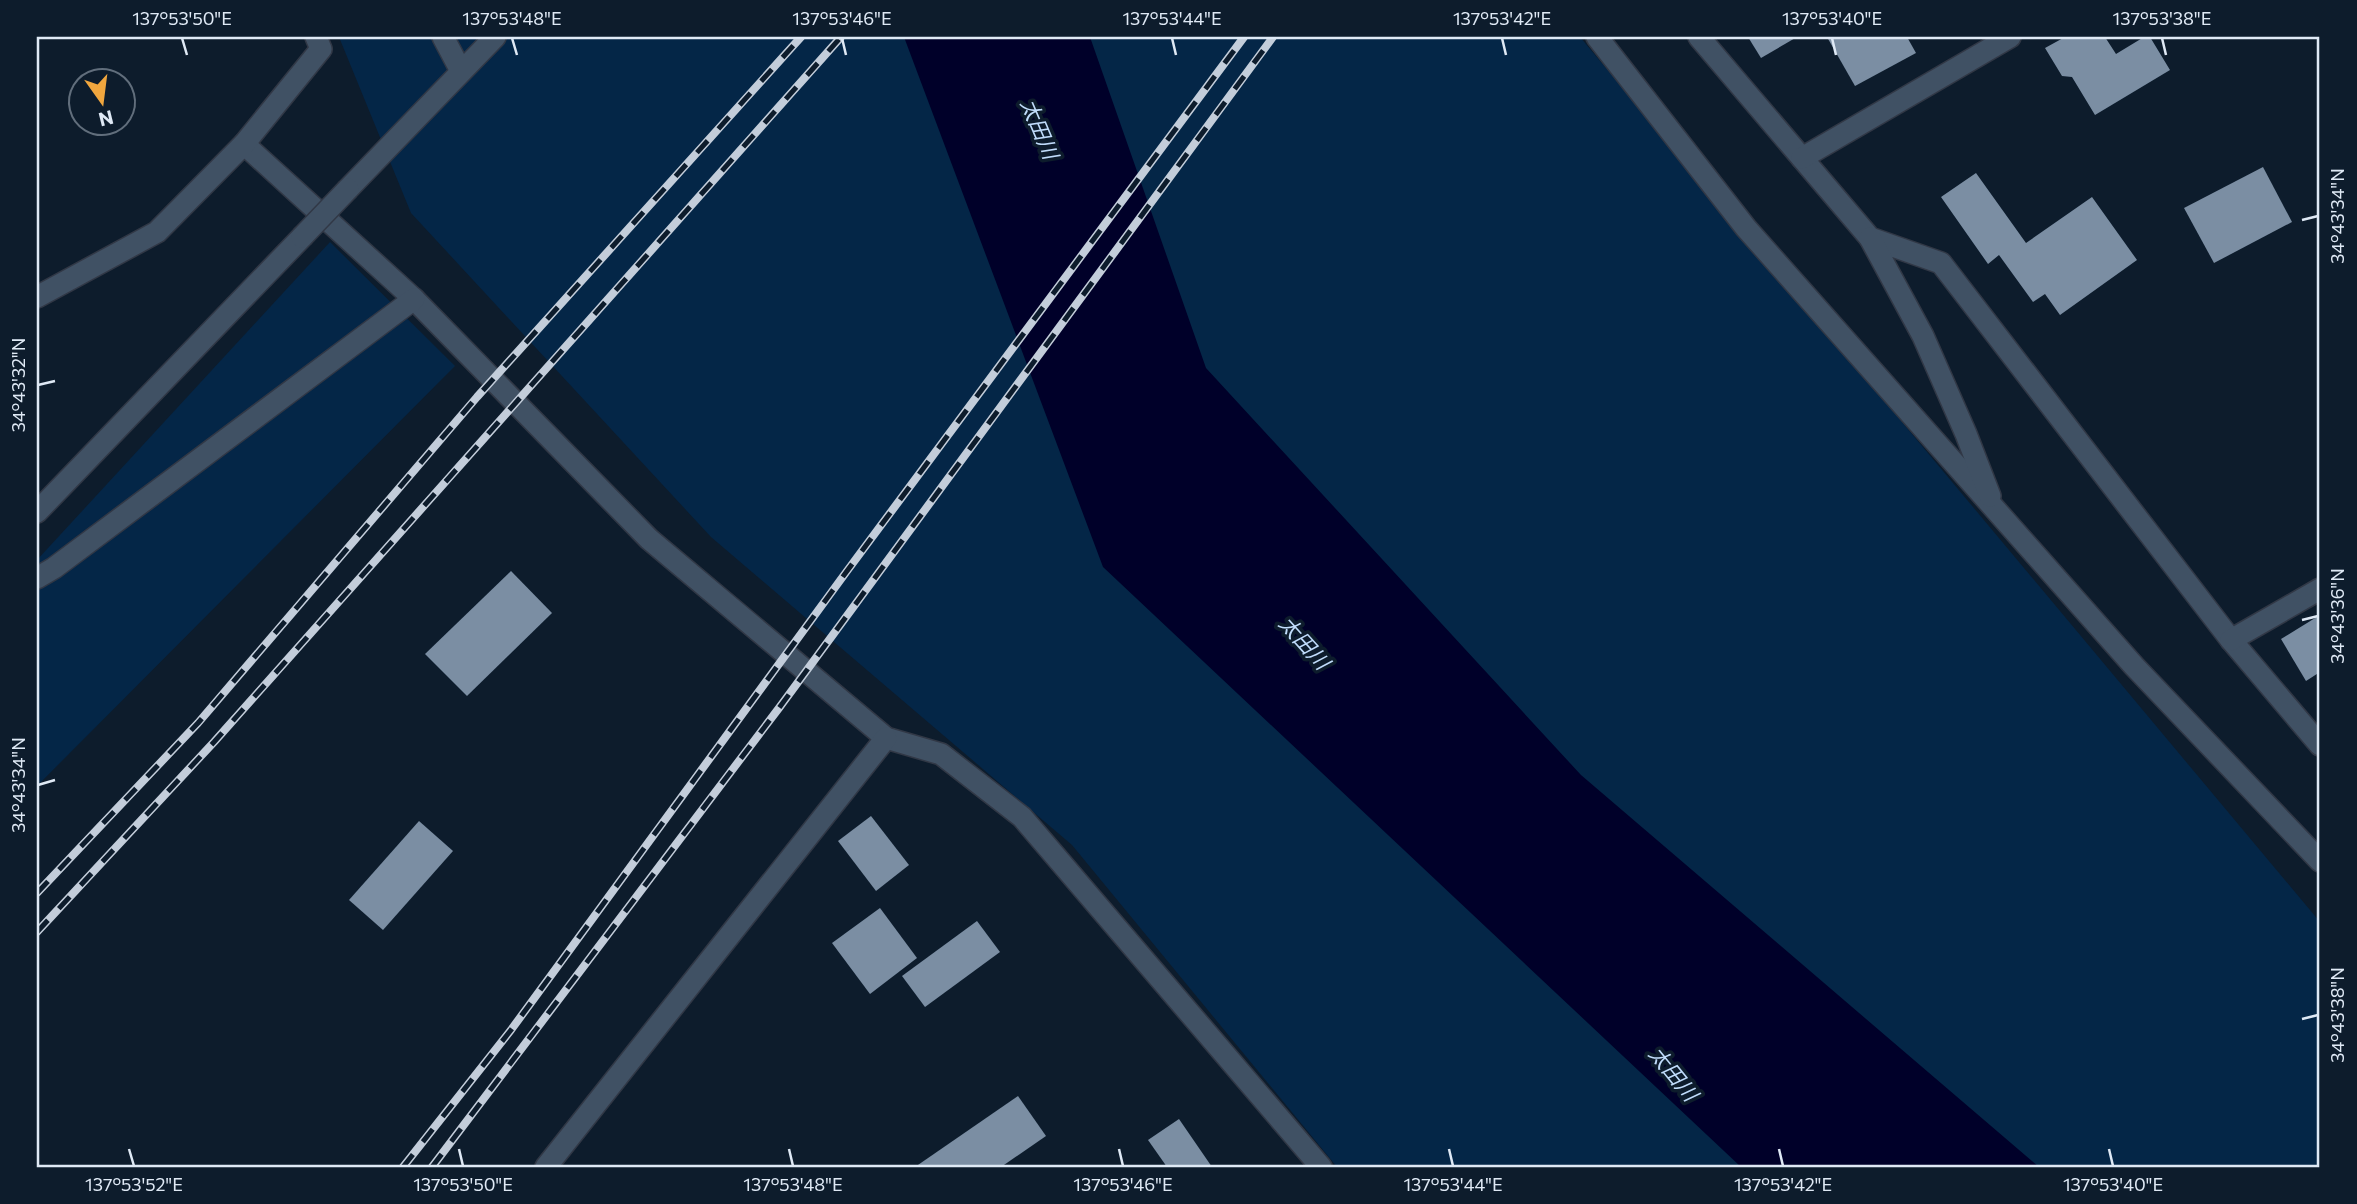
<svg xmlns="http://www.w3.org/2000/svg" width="2357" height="1204" viewBox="0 0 2357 1204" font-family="Commissioner,'Noto Sans JP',sans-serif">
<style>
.green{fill:#042647}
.water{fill:#000029}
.building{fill:#7b8ea3}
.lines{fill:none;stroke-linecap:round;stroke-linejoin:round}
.minor-casing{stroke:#313846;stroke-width:24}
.minor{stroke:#405164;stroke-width:21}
.rail-casing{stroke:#c3cdda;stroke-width:8}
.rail{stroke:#0d1c2c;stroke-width:5;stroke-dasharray:16;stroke-linecap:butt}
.minor-bridge-casing{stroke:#313846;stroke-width:24;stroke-linecap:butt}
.minor-bridge{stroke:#405164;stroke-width:21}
.ticks{fill:none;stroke:#dfe9f5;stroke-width:2.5}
.labels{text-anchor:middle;stroke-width:7;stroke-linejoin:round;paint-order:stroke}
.water-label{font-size:21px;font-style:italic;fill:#c0dcfb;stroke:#0d1c2c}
.neatline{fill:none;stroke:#dfe9f5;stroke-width:2.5}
.ticks-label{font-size:18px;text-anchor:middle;fill:#dfe9f5}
</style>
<rect width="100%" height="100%" fill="#0d1c2c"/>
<!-- green -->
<g class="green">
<path d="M339 37H1580L2320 922V1167H1337L1072 845 711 537 411 213Z"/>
<path d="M330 242 455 366 37 786V560Z"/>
</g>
<!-- water -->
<path class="water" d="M904 37H1090L1206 368 1581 775 2039 1167H1741L1103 567Z"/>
<!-- building -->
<g class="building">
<path d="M1748 37H1797L1761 58Z"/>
<path d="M1827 37H1907L1916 53 1855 86Z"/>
<path d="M2065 37H2105L2116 54 2144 37H2150L2170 70 2095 115 2072 77 2062 76 2045 48Z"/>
<path d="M2263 167 2292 222 2214 263 2184 208Z"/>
<path d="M1976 173 2026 243 2092 197 2137 260 2060 315 2045 294 2033 302 1999 255 1988 264 1941 197Z"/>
<path d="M511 571 552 613 467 696 425 654Z"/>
<path d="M2320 615V672L2306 681 2281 639Z"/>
<path d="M871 816 909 865 876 891 838 841Z"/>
<path d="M419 821 453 851 383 930 349 900Z"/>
<path d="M880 908 917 958 870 994 832 943Z"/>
<path d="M977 921 1000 952 925 1007 902 976Z"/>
<path d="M1018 1096 1046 1136 1001 1167H915Z"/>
<path d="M1179 1119 1212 1167H1167L1148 1140Z"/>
</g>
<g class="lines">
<!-- minor casing -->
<g class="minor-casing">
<g id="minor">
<path d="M443 37 461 71"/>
<path d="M1597 37 1746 228 2134 666 2320 861"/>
<path d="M1699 37 1870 238 1941 263 2231 640 2320 745"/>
<path d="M244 144 414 299 649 539 886 738 941 754 1022 817 1321 1167"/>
<path d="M1802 158 2010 37"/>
<path d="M348 189 495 37"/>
<path d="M1870 238 1923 336 1966 434 1990 496"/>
<path d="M37 297 157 232 244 144 321 49 316 37"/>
<path d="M37 512 302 237"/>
<path d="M37 578 54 568 414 299"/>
<path d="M2231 640 2320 589"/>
<path d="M546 1167 886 738"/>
</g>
</g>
<!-- minor -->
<use href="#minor" class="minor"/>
<!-- rail casing -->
<g class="rail-casing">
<g id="rail">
<path d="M37 893 198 723 477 397 801 37"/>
<path d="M37 932 214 742 841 37"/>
<path d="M403 1167 511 1030 847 571 1244 37"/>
<path d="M432 1167 779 708 1273 37"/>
</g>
</g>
<!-- rail -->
<use href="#rail" class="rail"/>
<!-- minor-bridge casing -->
<g class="minor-bridge-casing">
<path id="minor-bridge" d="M302 237 348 189"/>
</g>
<!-- minor-bridge -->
<use href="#minor-bridge" class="minor-bridge"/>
</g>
<!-- ticks -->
<path class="ticks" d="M182 38 187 55M512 38 517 55M842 38 846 55M1172 38 1176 55M1502 38 1506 55M1832 38 1836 55M2162 38 2166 55M2302 220 2318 216M38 385 55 381M2302 620 2318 616M38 785 55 780M2302 1019 2318 1015M129 1149 134 1166M459 1149 463 1166M789 1149 793 1166M1119 1149 1123 1166M1449 1149 1453 1166M1779 1149 1783 1166M2109 1149 2113 1166"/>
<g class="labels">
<!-- water labels -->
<g class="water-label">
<text transform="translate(1039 129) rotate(67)" y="7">太田川</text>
<text transform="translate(1304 643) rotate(48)" y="7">太田川</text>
<text transform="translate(1673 1074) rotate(51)" y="7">太田川</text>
</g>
</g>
<!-- border -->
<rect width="2357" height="1204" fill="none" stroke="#0d1c2c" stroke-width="77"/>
<!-- north arrow -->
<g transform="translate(102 102) rotate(166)"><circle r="33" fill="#0d1c2c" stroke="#616e7c" stroke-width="2"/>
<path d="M0-5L12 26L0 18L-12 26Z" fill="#f0a63e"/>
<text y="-10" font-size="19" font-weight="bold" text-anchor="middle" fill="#dfe9f5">N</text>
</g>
<rect x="38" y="38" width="2280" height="1128" class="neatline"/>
<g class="ticks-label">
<text x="182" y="25">137°53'50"E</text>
<text x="512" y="25">137°53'48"E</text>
<text x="842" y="25">137°53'46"E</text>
<text x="1172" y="25">137°53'44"E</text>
<text x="1502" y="25">137°53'42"E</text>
<text x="1832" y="25">137°53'40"E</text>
<text x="2162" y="25">137°53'38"E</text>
<text transform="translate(2338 216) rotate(-90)" y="6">34°43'34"N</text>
<text transform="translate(19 385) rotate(-90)" y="6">34°43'32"N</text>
<text transform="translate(2338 616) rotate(-90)" y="6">34°43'36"N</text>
<text transform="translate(19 785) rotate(-90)" y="6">34°43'34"N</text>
<text transform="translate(2338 1015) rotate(-90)" y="6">34°43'38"N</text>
<text x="134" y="1191">137°53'52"E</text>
<text x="463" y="1191">137°53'50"E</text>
<text x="793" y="1191">137°53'48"E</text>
<text x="1123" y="1191">137°53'46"E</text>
<text x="1453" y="1191">137°53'44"E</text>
<text x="1783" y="1191">137°53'42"E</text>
<text x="2113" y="1191">137°53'40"E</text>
</g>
</svg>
